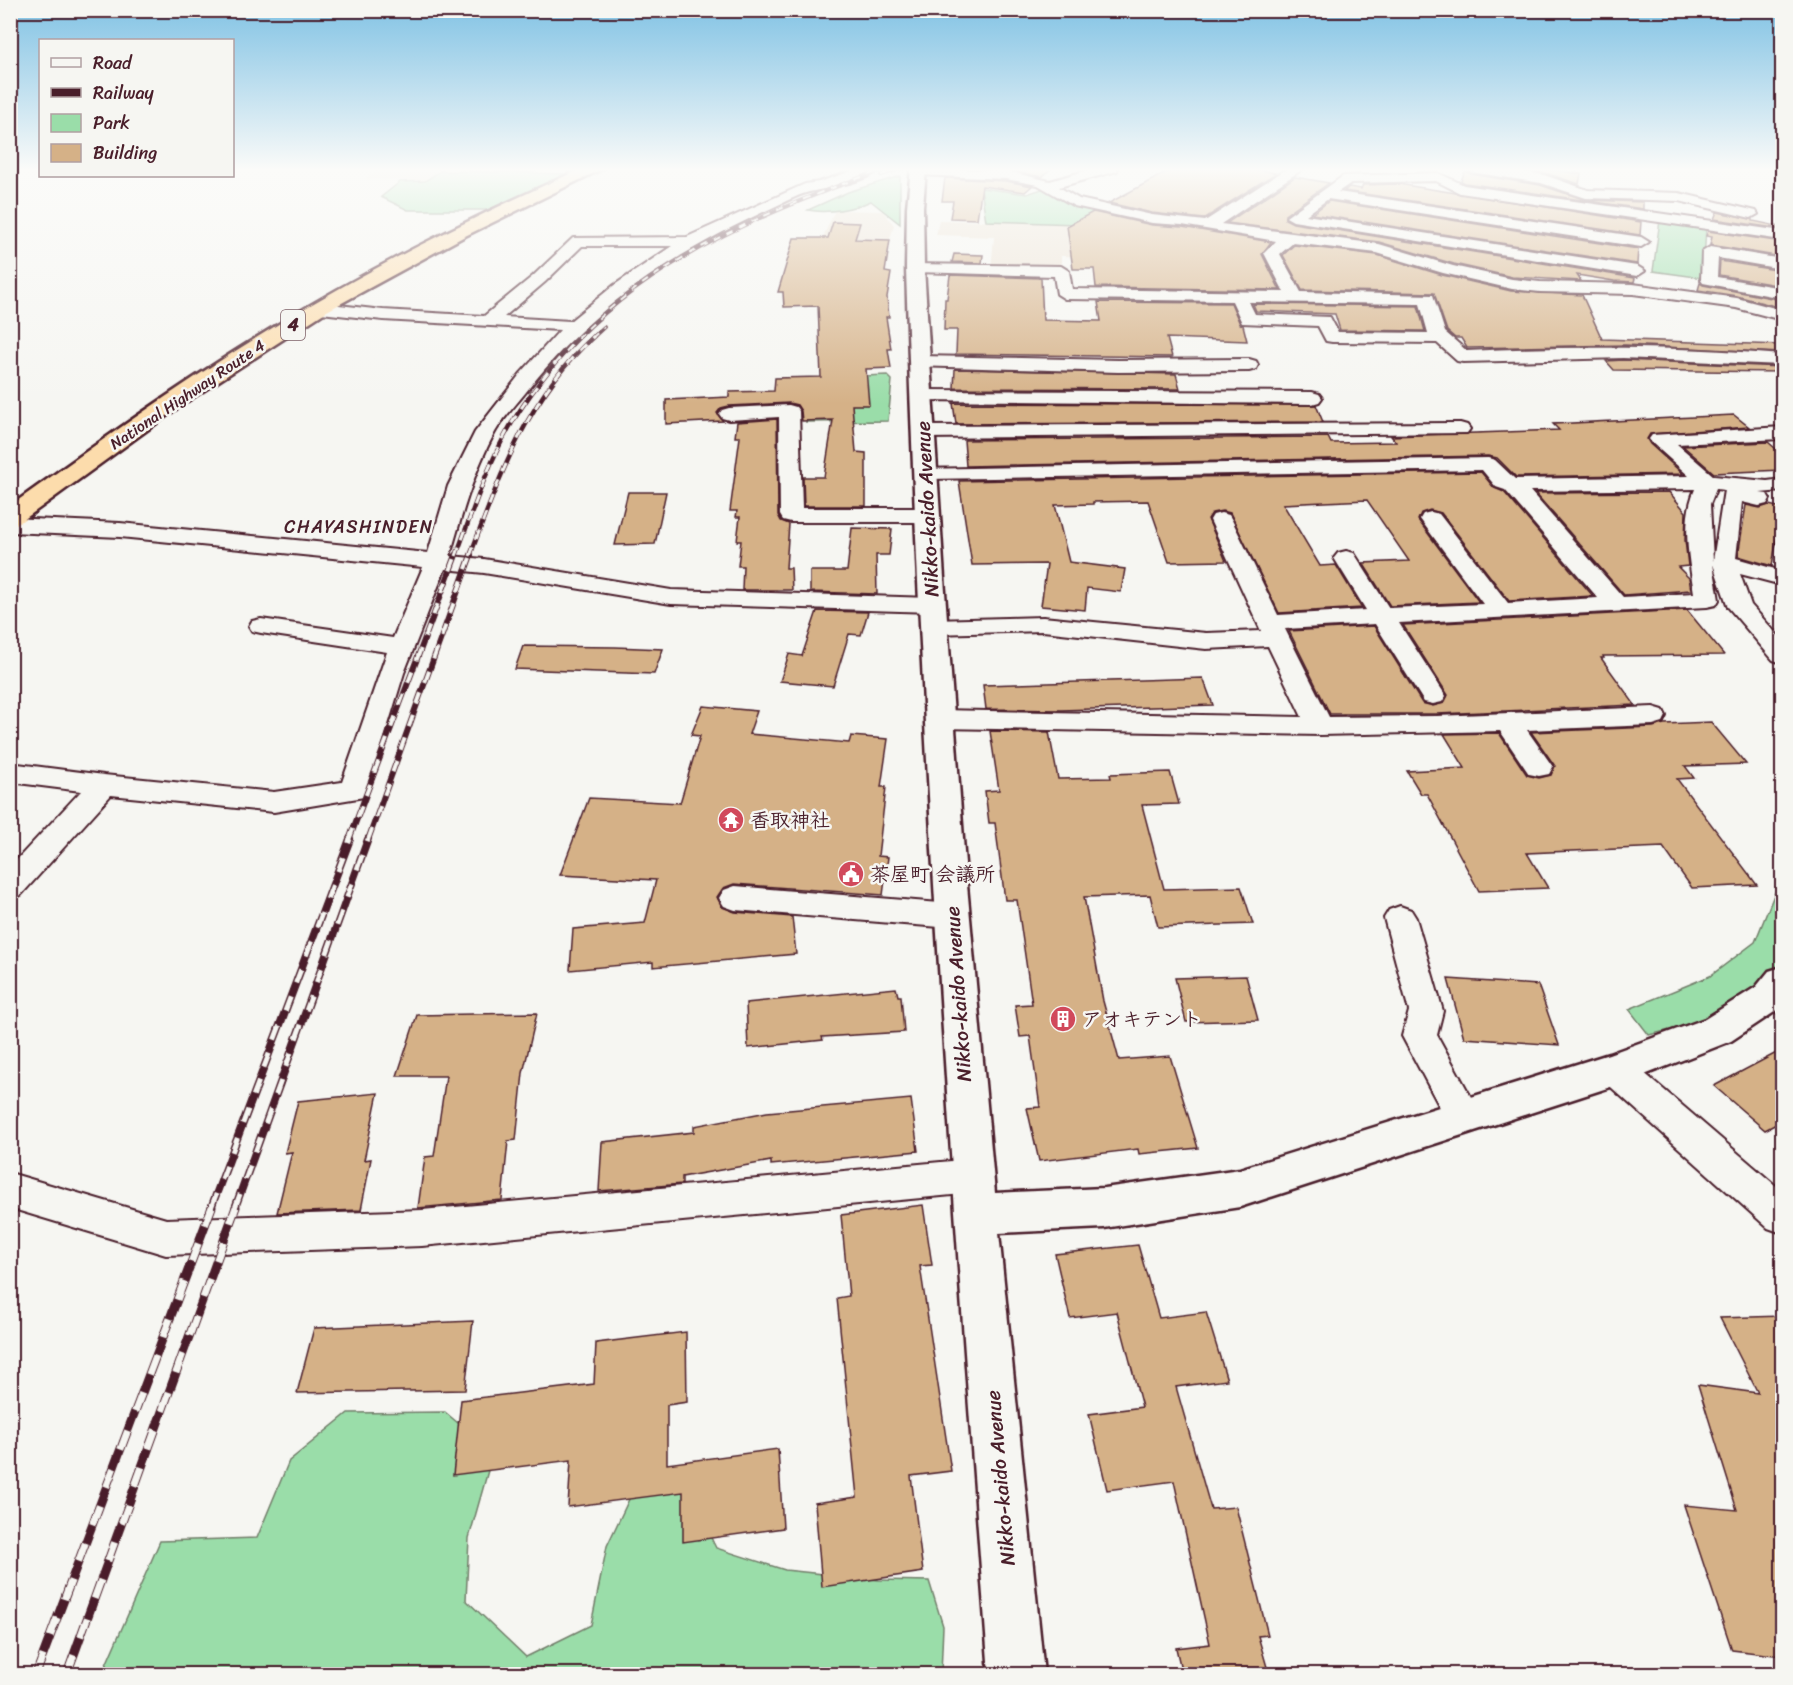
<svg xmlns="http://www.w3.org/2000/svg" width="1793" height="1685" viewBox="0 0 1793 1685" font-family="Sriracha,'Klee One',sans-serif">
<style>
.built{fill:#ece1d2}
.green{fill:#9adda9;stroke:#727e6a;stroke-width:1.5}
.building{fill:#d5b187;stroke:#4a1f2b;stroke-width:1.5}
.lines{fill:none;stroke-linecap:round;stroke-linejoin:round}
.street-casing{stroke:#4a1f2b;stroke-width:4}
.secondary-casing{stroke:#4a1f2b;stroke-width:5}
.highway-casing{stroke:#4a1f2b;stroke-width:5}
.street{fill:#f6f6f2;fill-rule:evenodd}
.secondary{fill:#f6f6f2;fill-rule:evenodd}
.highway{fill:#fcdcac;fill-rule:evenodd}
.rail-far4-casing{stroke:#4a1f2b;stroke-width:4}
.rail-far3-casing{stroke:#4a1f2b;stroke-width:4.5}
.rail-far2-casing{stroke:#4a1f2b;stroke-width:6}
.rail-far1-casing{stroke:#4a1f2b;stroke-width:8}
.rail-casing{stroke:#4a1f2b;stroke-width:9}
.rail-far4{stroke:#f6f6f2;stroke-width:2;stroke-dasharray:7;stroke-linecap:butt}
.rail-far3{stroke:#f6f6f2;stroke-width:3;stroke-dasharray:9;stroke-linecap:butt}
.rail-far2{stroke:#f6f6f2;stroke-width:4;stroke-dasharray:12;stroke-linecap:butt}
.rail-far1{stroke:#f6f6f2;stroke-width:5;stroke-dasharray:15;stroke-linecap:butt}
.rail{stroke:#f6f6f2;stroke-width:7;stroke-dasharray:20;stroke-linecap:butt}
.labels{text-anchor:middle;stroke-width:5;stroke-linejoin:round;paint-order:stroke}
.far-street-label{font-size:16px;fill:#4a1f2b;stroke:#f6f6f2}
.shield{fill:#f6f6f2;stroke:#7e6067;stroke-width:1.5}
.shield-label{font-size:18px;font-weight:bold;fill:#4a1f2b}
.far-quarter-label{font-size:18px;letter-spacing:1.5px;fill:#4a1f2b;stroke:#f6f6f2}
.street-label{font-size:20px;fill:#4a1f2b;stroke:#f6f6f2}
.poi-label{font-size:20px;font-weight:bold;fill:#4a1f2b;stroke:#f6f6f2;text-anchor:start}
</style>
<rect width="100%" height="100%" fill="#f6f6f2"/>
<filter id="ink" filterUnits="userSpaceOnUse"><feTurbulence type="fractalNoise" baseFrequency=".0167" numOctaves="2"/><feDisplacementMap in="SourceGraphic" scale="12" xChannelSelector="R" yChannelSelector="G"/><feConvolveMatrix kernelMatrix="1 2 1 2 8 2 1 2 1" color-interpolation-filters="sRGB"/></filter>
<g filter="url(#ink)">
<!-- built -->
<g class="built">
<path d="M379 168 588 169 574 174 426 181 365 179Z"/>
<path d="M835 210 883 211 894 225 890 239 823 237Z"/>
<path d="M939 220 1138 226 1143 259 1061 256V271L991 269 994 237 936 235Z"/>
</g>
<!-- green -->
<g class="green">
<path d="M440 171 574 174 487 210H408L381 197 400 182 425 181Z"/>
<path d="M900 176V224L871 201C853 209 827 214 808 210L848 192Z"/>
<path d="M981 188 1027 194 1045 188 1073 204 1177 224 1179 246 1138 226 986 221Z"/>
<path d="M1660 220 1706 227 1703 278 1653 271Z"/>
<path d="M887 375 892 380 888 421 806 422 811 408 842 377Z"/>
<path d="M1782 875V1003L1649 1035 1629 1009 1710 976 1755 942Z"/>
<path d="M445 1412 493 1453 469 1538 466 1600 526 1657 591 1625 607 1546 639 1478 685 1484 716 1548 785 1570 879 1580 929 1581 943 1626 941 1674H102L160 1541 257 1538 289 1461 348 1413Z"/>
</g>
<!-- building -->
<g class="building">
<path d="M998 168H1052L1042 177Z"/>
<path d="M1174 168H1251L1276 173 1204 219 1152 213 1109 203Z"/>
<path d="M1519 168H1540L1581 174 1579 184 1545 173Z"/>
<path d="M1465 171 1471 174 1540 185 1586 200 1643 202V209L1465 183 1461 181Z"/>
<path d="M1295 177 1329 183 1285 215V219L1293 223 1635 278 1634 282 1614 281 1577 275 1581 281 1512 277 1454 264 1379 242 1227 223Z"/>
<path d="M945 178 1006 181 1032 186 1025 192 982 186 977 219 950 218 953 201H942Z"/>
<path d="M1398 184 1641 222 1640 235 1344 191 1349 187 1361 189 1363 185Z"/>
<path d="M1329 201 1638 249 1637 264 1312 214Z"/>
<path d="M1093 212 1152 225 1182 227 1271 242 1262 254 1280 290 1096 287 1094 269H1073L1067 226Z"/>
<path d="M1717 212 1753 219V221L1782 227V229L1714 219Z"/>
<path d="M833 222 860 223 855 239 890 240 885 272 891 273 887 297 889 317H886L891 349H888L891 368 866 369 869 405H852L856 452 866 453V506H804L803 477H824L833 420 802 421 801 411 797 405 789 403 729 406 721 408 717 413 723 421 666 424V400L729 397V392L774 391 775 378 821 377 818 306 784 307 783 292H778L794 238H828Z"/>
<path d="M1708 231 1782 242V257L1710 245 1712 237 1706 236Z"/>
<path d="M1294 245 1377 255 1442 275 1511 291 1582 295 1602 339 1782 345V353L1625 345 1467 348 1461 338H1455L1447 331 1434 293 1302 290 1283 255Z"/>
<path d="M954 254 983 255 982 263 952 262Z"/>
<path d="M1720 261 1782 271V286L1719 275Z"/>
<path d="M950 275 1041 278 1043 320 1101 321 1098 302 1231 303 1240 324 1243 325 1247 341 1167 338 1172 357 956 354 957 330H944L945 299H947Z"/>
<path d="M1700 283 1703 285 1782 300V308L1737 296 1698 290Z"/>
<path d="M1253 304 1418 306 1425 331 1340 330 1335 314 1256 311Z"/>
<path d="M1623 360 1782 367V372L1614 370 1606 361Z"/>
<path d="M955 369 1176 374 1180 389 954 388Z"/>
<path d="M953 403 1316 405 1323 422 956 424Z"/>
<path d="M1734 415 1749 427 1650 434 1647 439 1650 444 1683 474 1516 477 1497 458 1488 456 966 466 964 440 1328 437 1331 443 1396 442 1391 436 1559 430 1553 424Z"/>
<path d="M777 419 778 515 781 521 789 524 786 568H791L792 590H742L743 566H738L741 541H737L740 517H736L737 511H730L740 437H735L737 422Z"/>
<path d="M1768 442 1782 454V470L1714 473 1683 446Z"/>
<path d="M1481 472 1494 488 1504 492 1593 596 1509 601 1441 513 1430 510 1421 513 1418 520 1479 602 1390 606 1363 563 1409 561 1367 500 1283 504 1320 566 1336 565 1362 608 1279 613 1230 513 1222 511 1212 513 1208 519 1226 561 1169 562 1148 501 1093 502V504L1055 505 1069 562 1125 569 1121 592 1087 588 1085 610 1041 606 1047 564 972 565 959 481Z"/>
<path d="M628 492H666L655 544 615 545Z"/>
<path d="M1669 492 1686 512 1685 540 1688 566 1678 567 1689 578 1691 590 1624 595 1535 493Z"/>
<path d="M1746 505 1760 508 1769 505 1782 508 1772 566 1738 556Z"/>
<path d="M852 528 892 529 889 555H876L877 594 810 592V571H847Z"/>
<path d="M1687 610 1724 655 1603 656 1604 658H1601L1635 705 1437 714H1330L1289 631 1374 626 1422 703 1433 706 1444 703 1448 695 1403 625Z"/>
<path d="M817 611 868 612 861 635 849 634 833 686 780 681 789 654 802 656Z"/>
<path d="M523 646 615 647 663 649 654 674 515 669Z"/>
<path d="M1203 678 1213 705 1061 710 986 709 983 685Z"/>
<path d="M703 706 757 711 749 734 849 743 851 736 888 739 881 787H886L878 856 888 857 883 895 734 884 723 888 717 897 722 907 735 912 792 917 796 954 653 967V962L570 970 573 929 645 923 656 880 560 875 589 798 680 803 700 736 691 735Z"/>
<path d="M1711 722 1746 764 1685 766 1694 778 1677 779 1757 885 1692 888 1663 847 1527 853 1548 888 1479 891 1427 794H1421L1407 771 1465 768 1444 734 1499 733 1527 775 1539 778 1551 775 1555 766 1531 732 1653 727 1664 724Z"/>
<path d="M990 731 1049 732 1058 779 1111 778 1110 774 1170 772 1179 804 1142 805 1164 889 1241 887 1253 924 1158 927 1150 895 1084 897 1103 1001 1119 1060 1170 1056 1198 1148 1139 1154 1138 1149 1039 1161 1027 1108 1040 1107 1030 1036 1020 1037 1015 1005 1032 1004 1017 900H1005L995 823H989L985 791 999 790Z"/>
<path d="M1246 976 1258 1020 1186 1022 1175 978Z"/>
<path d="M1448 979 1538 985 1559 1045 1464 1038Z"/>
<path d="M896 988 898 996H901L904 1032 822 1037 823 1040 748 1048 746 1003Z"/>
<path d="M537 1013 523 1073 516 1140 508 1141 502 1200 418 1208 425 1157 434 1156 446 1076H397L417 1015Z"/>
<path d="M1782 1050V1121L1765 1130 1714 1086Z"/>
<path d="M378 1093 364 1160 371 1159 361 1210 277 1213 292 1152 285 1153 298 1101Z"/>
<path d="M911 1099 918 1151 771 1165V1161L682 1177V1184L599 1191 602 1142 694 1132V1126L767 1112Z"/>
<path d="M923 1205 932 1265 920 1266 951 1471 911 1476 923 1572 822 1587 815 1503 857 1497 837 1298 849 1296 841 1215Z"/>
<path d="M1138 1245 1159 1318 1206 1312 1227 1380 1176 1387 1211 1509 1236 1507 1268 1635 1258 1636 1269 1674H1182L1176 1648 1210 1644 1174 1481 1107 1490 1089 1414 1142 1407 1117 1312 1070 1318 1055 1254Z"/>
<path d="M1782 1316V1656L1732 1650 1684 1505 1737 1510 1698 1385 1758 1393 1720 1318Z"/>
<path d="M473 1321 465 1390 297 1393 314 1328Z"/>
<path d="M686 1332 687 1402 667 1405V1464L778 1449 783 1528 683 1542V1492L568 1507 571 1460 453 1475 461 1400 594 1384 596 1343Z"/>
</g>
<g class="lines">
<!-- street casing -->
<g class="street-casing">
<g id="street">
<path d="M861 168H882C871 179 831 188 814 191 801 193 787 201 776 206 675 253 595 303 526 392 515 406 501 420 493 436 473 474 462 514 450 556L484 559 671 590 932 598 941 600 944 605 941 610 932 612 671 604 484 573 445 569 404 673 368 790 364 797 274 812 111 795 21 895 10 898V867L81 791 10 782V763L104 775 274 792 342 782 387 652 261 633 252 631 249 626 252 621 261 619 393 638 423 567 120 537 10 532V518L120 523 428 553 448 486 475 432 521 373 560 330 383 320 321 313 315 312 312 308 315 304 321 303 383 310 484 316 533 276 573 238 687 237 805 184 819 182ZM582 246H672L613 286 570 321 504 317 545 282Z"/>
<path d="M913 168 1006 171 1050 181 1095 168H1118L1117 171 1059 187 1079 199 1152 215 1205 221 1288 168H1304L1221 224 1379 244 1453 266 1512 279 1540 282 1633 284 1737 298 1782 310V320L1736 308 1633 294 1540 292 1512 289 1443 273 1377 253 1293 243 1280 254 1301 292 1433 295 1445 332 1467 351C1573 346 1677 346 1782 355V365L1623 358 1463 362 1457 361 1437 343 1332 342 1326 341 1318 326 1242 323 1232 301 1065 299 1057 294 1054 276 916 272 910 270 908 267 910 264 1061 266 1069 271 1072 289 1284 292 1264 253 1276 241 1182 225 1152 223 1074 206 1038 185 1006 179 918 175 913 174 911 171ZM1249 302 1420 304 1428 333 1338 332 1330 317 1255 314Z"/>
<path d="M1465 168H1502L1544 175 1588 190 1679 193 1756 211 1758 214 1751 218 1679 201 1586 198 1541 183 1471 172Z"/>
<path d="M1438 173 1464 185 1782 231V240L1460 193 1436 181 1351 183 1338 192 1641 237 1649 242 1641 247 1328 199 1306 215 1637 266 1645 271 1637 276 1293 221 1286 217 1343 176Z"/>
<path d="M1710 247 1782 259V269L1718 258 1717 277 1782 288V298L1703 283 1701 280 1702 252Z"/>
<path d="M920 356 1118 360 1249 359 1256 361 1258 365 1256 369 1249 371 1118 372 914 366 911 362 914 358Z"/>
<path d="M922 390 1312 392 1319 394 1322 398 1319 402 1312 404 915 400 912 396 915 392Z"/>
<path d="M789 405 796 407 799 411 802 508H928L936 510 939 515 936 520 928 522H791L783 520 780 515 779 417 729 420 722 418 719 414 722 410 729 408Z"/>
<path d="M1460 423 1467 425 1470 429 1467 433 924 438 917 436 914 432 917 428 924 426Z"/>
<path d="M1782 427V439L1677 444 1714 476 1767 481 1782 479V491L1760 493 1767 494 1770 499 1767 504 1759 506 1742 502 1736 558 1782 571V585L1740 574 1751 605 1782 640V663L1773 660 1728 607 1713 564 1719 600 1716 605 1707 607 1399 623 1446 696 1442 702 1433 704 1424 702 1375 624 1285 629 1329 717 1437 716 1653 707 1663 710 1666 716 1663 722 1653 725 1527 730 1553 767 1549 774 1539 776 1529 774 1500 731 1320 735 939 728 929 725 925 719 929 713 939 710 1302 717 1268 646 1206 649 1043 631 933 634 924 632 921 627 924 622 933 620 1043 617 1206 633 1261 631 1210 520 1213 515 1221 513 1229 515 1232 520 1278 615 1366 610 1334 558 1338 553 1346 551 1354 553 1389 608 1483 604 1420 519 1423 514 1431 512 1439 514 1508 603 1598 598 1505 490 1496 487 1482 470 926 479 919 477 915 473 919 469 1488 458 1495 460 1515 479 1689 476 1652 443 1649 439 1652 435ZM1695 489C1681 521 1689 559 1694 593L1623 597 1530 491ZM1716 489 1724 490 1713 561 1710 504Z"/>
<path d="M735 886 952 904 963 908 968 916 963 924 952 928 735 910 724 906 719 898 724 890Z"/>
<path d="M1400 906 1411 910 1416 918 1443 1011 1437 1035 1482 1117 1477 1128 1464 1133 1451 1128 1402 1036 1409 1011 1384 918 1389 910Z"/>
<path d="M1615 1054 1628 1059 1782 1191V1233L1768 1228 1602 1079 1597 1069 1602 1059Z"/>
<path d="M973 1159 986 1164 992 1176 986 1188 973 1193 422 1246 166 1255 10 1208V1173L166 1219 422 1210Z"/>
</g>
</g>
<!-- secondary casing -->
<g class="secondary-casing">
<path id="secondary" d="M911 168H926L923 207 924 268 944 578 964 852 995 1193 1104 1188 1240 1169 1609 1054 1705 1019 1756 987 1769 971 1782 967V1007L1731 1041 1629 1081 1240 1207 1104 1228 999 1233 1044 1674H989C953 1206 920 738 906 268L907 207Z"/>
</g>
<!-- highway casing -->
<g class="highway-casing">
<path id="highway" d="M583 168H604L463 237 327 311 183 404 19 523 10 525V506C95 445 180 384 269 330 369 268 475 216 583 168Z"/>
</g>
<!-- street -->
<use href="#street" class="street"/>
<!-- secondary -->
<use href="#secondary" class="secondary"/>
<!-- highway -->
<use href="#highway" class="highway"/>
<!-- rail-far4 casing -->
<g class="rail-far4-casing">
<g id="rail-far4">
<path d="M881 175 904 168"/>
<path d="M578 338C662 253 777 207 887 168"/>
<path d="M592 338 604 327"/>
</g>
</g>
<!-- rail-far3 casing -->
<g class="rail-far3-casing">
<g id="rail-far3">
<path d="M456 556C472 513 486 468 509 428 528 395 553 364 580 336"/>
<path d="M470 556C500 475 528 396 594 336"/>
</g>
</g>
<!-- rail-far2 casing -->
<g class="rail-far2-casing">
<g id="rail-far2">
<path d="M349 840 456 555"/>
<path d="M368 840 471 555"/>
</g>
</g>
<!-- rail-far1 casing -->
<g class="rail-far1-casing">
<g id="rail-far1">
<path d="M211 1208 350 839"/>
<path d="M235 1208 368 839"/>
</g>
</g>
<!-- rail casing -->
<g class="rail-casing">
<g id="rail">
<path d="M36 1674 212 1207"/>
<path d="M67 1674 236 1207"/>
</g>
</g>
<!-- rail-far4 -->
<use href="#rail-far4" class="rail-far4"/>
<!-- rail-far3 -->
<use href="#rail-far3" class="rail-far3"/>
<!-- rail-far2 -->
<use href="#rail-far2" class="rail-far2"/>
<!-- rail-far1 -->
<use href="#rail-far1" class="rail-far1"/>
<!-- rail -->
<use href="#rail" class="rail"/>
</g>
</g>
<!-- sky -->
<linearGradient id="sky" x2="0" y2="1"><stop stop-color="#80c2e4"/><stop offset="0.42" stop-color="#fbfbf9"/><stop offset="1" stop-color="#fbfbf9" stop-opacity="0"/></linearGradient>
<rect width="1793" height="404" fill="url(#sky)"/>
<!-- icons -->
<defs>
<g id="temple-disc" transform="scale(1.35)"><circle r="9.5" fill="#d1495b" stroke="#f6f6f2"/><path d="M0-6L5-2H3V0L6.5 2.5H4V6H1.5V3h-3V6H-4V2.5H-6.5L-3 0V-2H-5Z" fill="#fff"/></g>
<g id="civic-disc" transform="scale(1.35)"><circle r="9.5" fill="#d1495b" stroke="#f6f6f2"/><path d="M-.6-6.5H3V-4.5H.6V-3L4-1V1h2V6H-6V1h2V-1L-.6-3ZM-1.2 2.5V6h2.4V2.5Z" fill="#fff"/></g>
<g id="building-disc" transform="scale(1.35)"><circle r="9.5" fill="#d1495b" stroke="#f6f6f2"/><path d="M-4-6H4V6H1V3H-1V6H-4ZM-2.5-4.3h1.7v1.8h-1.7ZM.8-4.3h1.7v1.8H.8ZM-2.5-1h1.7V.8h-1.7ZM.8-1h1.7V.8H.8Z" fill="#fff"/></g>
</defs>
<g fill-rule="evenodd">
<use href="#temple-disc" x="731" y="820"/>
<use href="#civic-disc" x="851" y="874"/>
<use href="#building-disc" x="1063" y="1019"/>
</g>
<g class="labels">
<!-- far-street labels -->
<g class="far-street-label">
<text transform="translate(187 394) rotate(-34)" y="6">National Highway Route 4</text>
</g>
<!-- shield labels -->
<rect class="shield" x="281" y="310" width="24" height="30" rx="4.5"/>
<g class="shield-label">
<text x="293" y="331">4</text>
</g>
<!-- far-quarter labels -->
<g class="far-quarter-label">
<text x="359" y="533">CHAYASHINDEN</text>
</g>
<!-- street labels -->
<g class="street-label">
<text transform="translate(927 509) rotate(-93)" y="7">Nikko-kaido Avenue</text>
<text transform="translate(958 994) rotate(-94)" y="7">Nikko-kaido Avenue</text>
<text transform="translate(1000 1478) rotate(-95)" y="7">Nikko-kaido Avenue</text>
</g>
<!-- poi labels -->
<g class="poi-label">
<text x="750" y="827">香取神社</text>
<text x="870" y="881">茶屋町 会議所</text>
<text x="1082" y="1026">アオキテント</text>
</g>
</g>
<!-- margin -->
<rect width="1793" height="1685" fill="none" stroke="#f6f6f2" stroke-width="36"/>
<rect x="18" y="18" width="1757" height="1649" fill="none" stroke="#4a1f2b" stroke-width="2" filter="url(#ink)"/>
<!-- legend -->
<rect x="39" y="39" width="195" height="138" fill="#f6f6f2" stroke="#b1a0a2" stroke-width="1.5"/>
<rect x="51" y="58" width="30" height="9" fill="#f6f6f2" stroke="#b1a0a2" stroke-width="1.5"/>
<text x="93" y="69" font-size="18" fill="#4a1f2b">Road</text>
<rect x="51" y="88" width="30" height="9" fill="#4a1f2b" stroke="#b1a0a2" stroke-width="1.5"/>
<text x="93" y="99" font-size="18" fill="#4a1f2b">Railway</text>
<rect x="51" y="114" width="30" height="18" fill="#9adda9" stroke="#b1a0a2" stroke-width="1.5"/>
<text x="93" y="129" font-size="18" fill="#4a1f2b">Park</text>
<rect x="51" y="144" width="30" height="18" fill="#d5b187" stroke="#b1a0a2" stroke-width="1.5"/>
<text x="93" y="159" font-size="18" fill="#4a1f2b">Building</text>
</svg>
